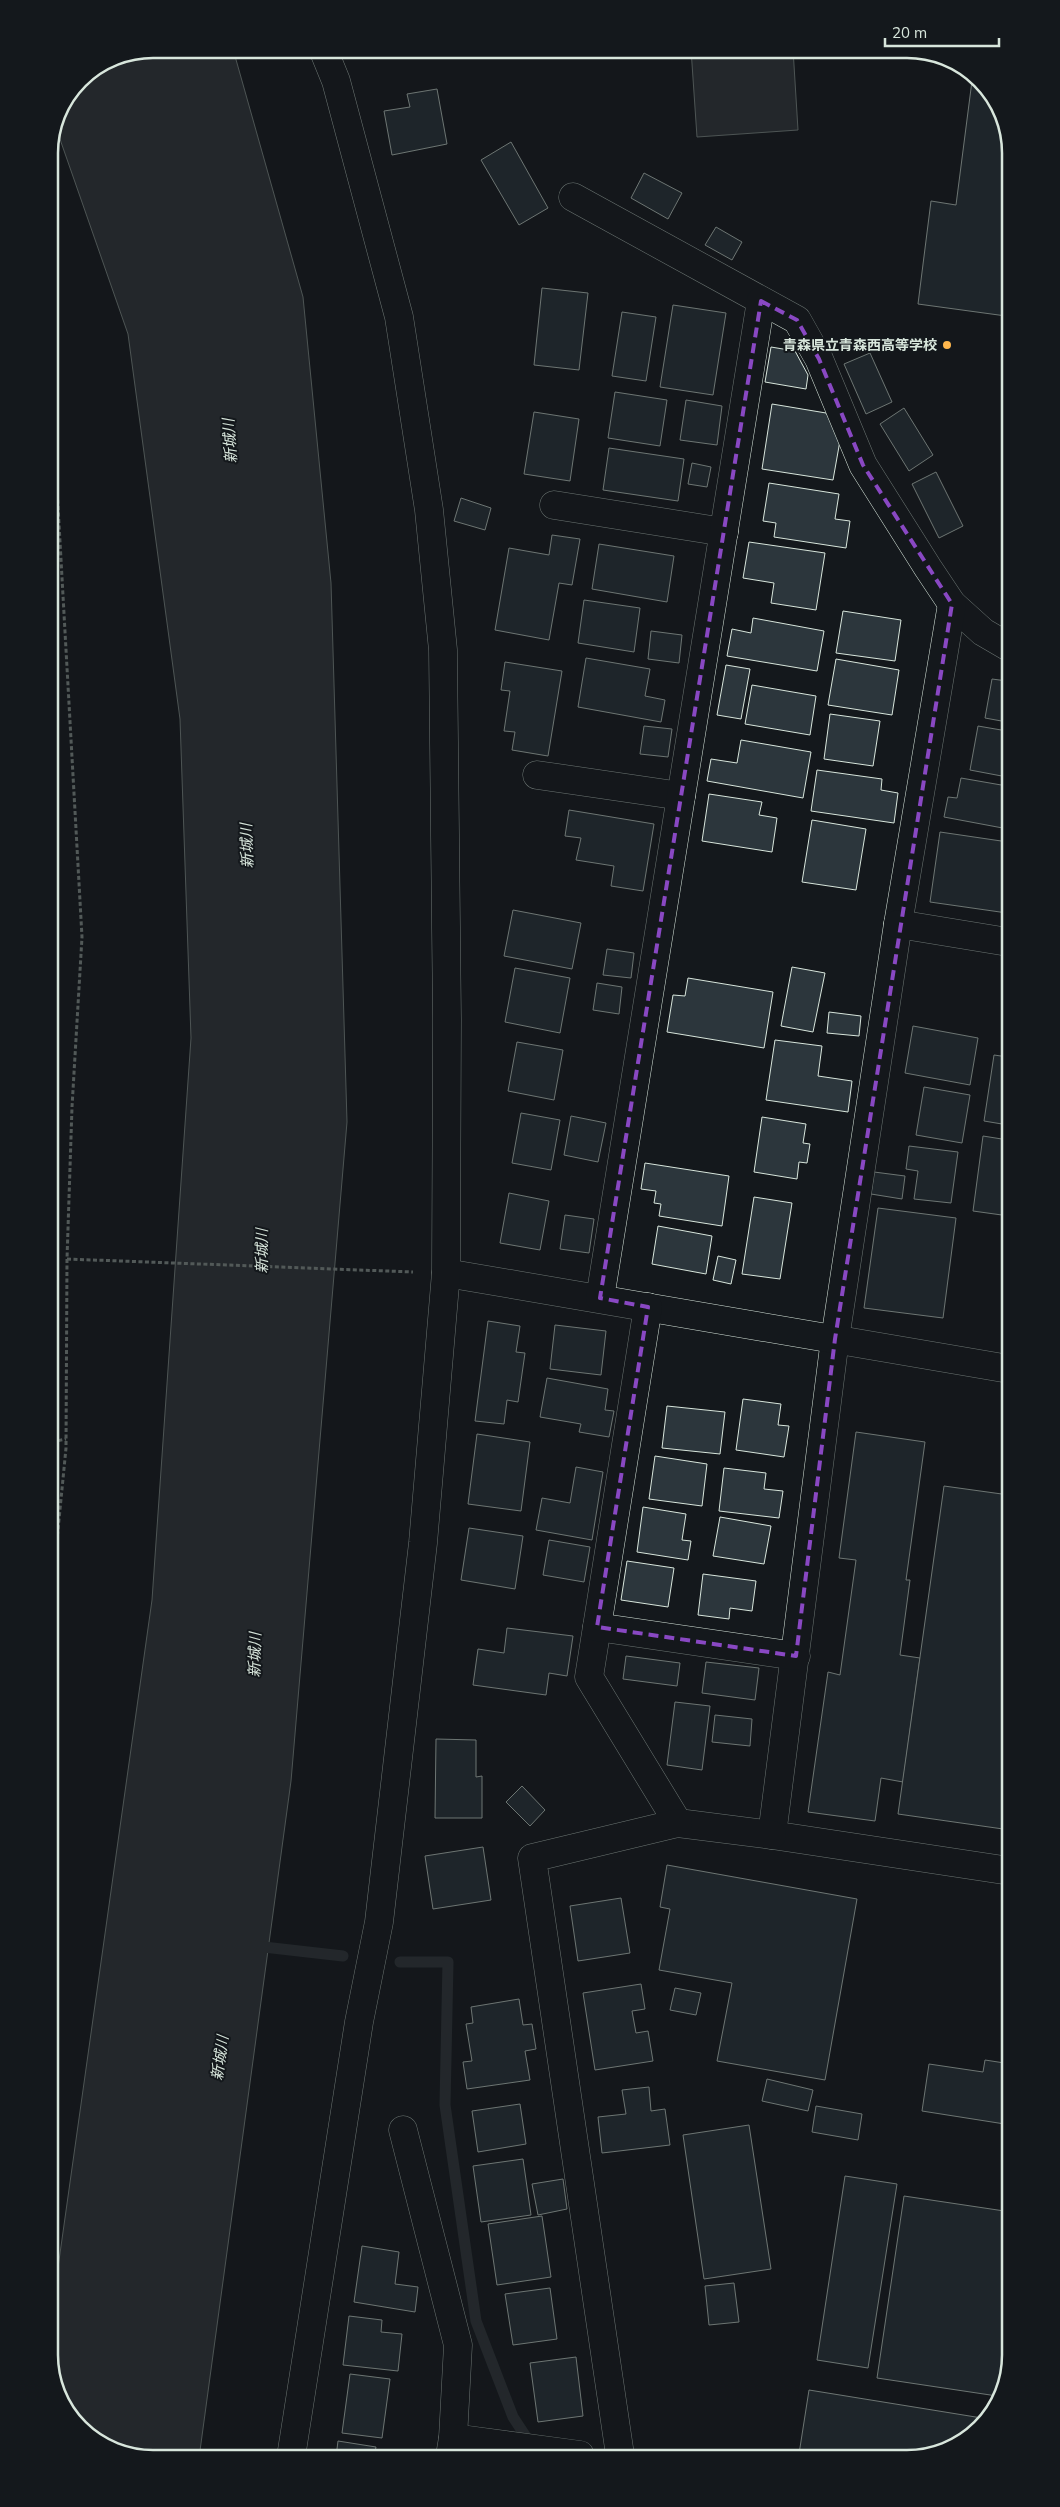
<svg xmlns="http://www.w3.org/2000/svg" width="1060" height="2507" viewBox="0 0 1060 2507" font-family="Mulish,'Noto Sans JP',sans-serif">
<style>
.water{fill:#363b3e;stroke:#939e99}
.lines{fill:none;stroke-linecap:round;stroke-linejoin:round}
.stream{stroke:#363b3e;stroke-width:11}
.building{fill:#2c363c;stroke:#d8e6dc}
.minor-casing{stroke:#d8e6dc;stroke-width:29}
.path{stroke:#9da8a2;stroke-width:3;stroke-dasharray:4 2.5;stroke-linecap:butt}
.minor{stroke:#14181c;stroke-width:28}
.marked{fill:none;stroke:#8948c3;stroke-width:4;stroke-dasharray:10 6;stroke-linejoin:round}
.poi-dot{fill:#ffb74d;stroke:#14181c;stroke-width:2}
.labels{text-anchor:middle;stroke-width:4;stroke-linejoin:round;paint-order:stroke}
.poi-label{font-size:14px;font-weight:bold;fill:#d8e6dc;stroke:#14181c;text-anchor:end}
.water-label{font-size:15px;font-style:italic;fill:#d8e6dc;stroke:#14181c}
.rim{fill:none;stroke:#d8e6dc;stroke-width:2.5}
</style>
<rect width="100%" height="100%" fill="#14181c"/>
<!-- water -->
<g class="water">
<path d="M152 49H233L303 297 331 583 347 1122 291 1781 199 2458H145L89 2437 54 2388V2296L152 1600 191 1038 180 719 128 334 54 122C60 96 88 66 113 56 125 52 140 51 152 49Z"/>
<path d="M691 49H793L798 130 697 137Z"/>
</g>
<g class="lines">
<!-- stream -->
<g class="stream">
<path d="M255 1946 343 1956"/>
<path d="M400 1962H448L445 2105 476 2321 513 2417 532 2446"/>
</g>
</g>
<!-- building -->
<g class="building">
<path d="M973 73 1006 119V316L918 304 931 201 956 205Z"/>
<path d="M437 89 447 144 392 155 384 111 410 107 407 94Z"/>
<path d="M511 142 548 208 519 225 481 160Z"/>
<path d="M644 173 682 193 668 219 631 198Z"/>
<path d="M716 227 742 242 732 260 705 245Z"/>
<path d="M542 288 588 293 579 370 534 365Z"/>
<path d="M673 305 726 313 713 395 660 387Z"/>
<path d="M622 312 656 317 646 381 612 376Z"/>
<path d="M771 347 795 351 808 375 806 389 765 382Z"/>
<path d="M870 353 892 402 866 414 844 364Z"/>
<path d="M615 392 667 400 660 446 608 438Z"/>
<path d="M686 400 722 406 717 445 680 440Z"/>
<path d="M772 404 826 413 841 435 833 480 762 469Z"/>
<path d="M904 408 933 455 909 471 880 424Z"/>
<path d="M534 412 579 419 570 481 524 474Z"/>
<path d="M609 448 684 459 678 501 603 490Z"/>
<path d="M692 463 711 467 707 487 688 484Z"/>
<path d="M936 472 963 526 939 538 912 484Z"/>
<path d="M769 483 839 494 835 519 850 521 846 548 774 537 776 523 763 521Z"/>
<path d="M461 498 491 508 485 530 454 521Z"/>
<path d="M552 535 580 539 572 585 559 583 549 640 495 630 509 548 549 555Z"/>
<path d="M749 542 825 553 816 610 771 603 774 583 743 578Z"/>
<path d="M599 544 674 556 667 602 592 589Z"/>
<path d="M584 600 640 608 634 652 578 643Z"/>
<path d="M843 611 901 620 895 661 836 653Z"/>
<path d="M753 618 824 631 817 671 727 656 732 629 751 633Z"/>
<path d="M651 631 682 635 679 663 648 659Z"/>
<path d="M586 658 650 669 645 696 665 700 661 722 578 707Z"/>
<path d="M836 659 899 670 892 715 828 705Z"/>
<path d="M505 662 562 671 548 756 512 750 515 732 504 731 510 691 501 690Z"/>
<path d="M726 665 750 669 741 719 717 715Z"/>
<path d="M992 679 1007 681V722L985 718Z"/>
<path d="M752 685 816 696 810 735 745 724Z"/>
<path d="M830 714 880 721 873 766 824 759Z"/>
<path d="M644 726 672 729 668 757 640 754Z"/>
<path d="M978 726 1007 731V777L970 770Z"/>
<path d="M741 740 811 752 803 798 707 781 711 759 737 763Z"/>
<path d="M817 770 882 779 881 790 898 793 894 823 811 811Z"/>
<path d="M961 778 1007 786 1008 829 944 817 948 797 957 798Z"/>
<path d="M709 794 762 802 759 815 777 818 772 852 702 841Z"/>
<path d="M569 810 654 824 643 891 611 886 614 866 576 860 581 838 565 836Z"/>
<path d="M812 820 866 829 856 890 802 882Z"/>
<path d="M940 832 1008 842 1007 913 930 902Z"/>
<path d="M513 910 581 923 572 969 504 956Z"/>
<path d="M607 949 634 953 631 978 603 975Z"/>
<path d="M792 967 825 973 813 1032 781 1026Z"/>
<path d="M515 968 570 978 560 1033 505 1022Z"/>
<path d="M688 978 773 992 764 1048 667 1032 673 995 685 996Z"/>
<path d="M597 983 622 987 619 1014 593 1010Z"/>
<path d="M829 1012 861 1016 859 1036 827 1033Z"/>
<path d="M913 1026 978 1038 970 1085 905 1073Z"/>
<path d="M775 1040 822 1046 818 1076 852 1081 848 1112 766 1100Z"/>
<path d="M517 1042 563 1050 554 1100 508 1091Z"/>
<path d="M994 1055 1008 1057V1125L984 1121Z"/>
<path d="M924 1087 970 1095 962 1143 916 1135Z"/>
<path d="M521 1113 560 1120 551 1170 512 1163Z"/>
<path d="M571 1116 606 1123 598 1162 564 1155Z"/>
<path d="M762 1117 806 1124 803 1143 810 1144 807 1163 799 1162 797 1179 754 1172Z"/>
<path d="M983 1136 1008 1140 1009 1216 973 1211Z"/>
<path d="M909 1146 958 1152 951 1203 914 1199 918 1171 906 1169Z"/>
<path d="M645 1163 729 1176 722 1226 659 1216 661 1204 654 1203 656 1191 641 1189Z"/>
<path d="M874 1172 905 1176 902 1199 871 1194Z"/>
<path d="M509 1193 549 1201 540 1250 500 1243Z"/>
<path d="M754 1197 792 1203 780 1279 742 1274Z"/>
<path d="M878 1208 956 1218 943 1318 864 1308Z"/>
<path d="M565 1215 594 1219 589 1253 560 1249Z"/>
<path d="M658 1226 712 1236 706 1274 652 1264Z"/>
<path d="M718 1256 736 1260 731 1284 713 1280Z"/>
<path d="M488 1321 520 1326 516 1352 525 1353 518 1402 507 1400 504 1424 475 1421Z"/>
<path d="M555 1325 606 1331 601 1375 550 1369Z"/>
<path d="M547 1378 608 1389 605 1410 614 1411 609 1437 579 1432 581 1424 540 1417Z"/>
<path d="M743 1399 781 1404 778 1425 789 1426 784 1457 736 1450Z"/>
<path d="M667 1406 725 1412 720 1454 662 1448Z"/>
<path d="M856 1432 925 1442 906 1580H910L900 1655 920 1658 903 1782 881 1778 875 1821 808 1812 828 1672 840 1675 856 1560 839 1558Z"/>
<path d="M477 1434 530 1442 521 1511 468 1504Z"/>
<path d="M655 1456 707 1464 702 1506 649 1499Z"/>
<path d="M576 1467 603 1472 592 1540 536 1530 542 1498 570 1503Z"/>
<path d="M724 1468 766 1473 764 1489 783 1491 779 1518 719 1511Z"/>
<path d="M944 1486 1009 1495 1010 1830 898 1814Z"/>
<path d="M643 1507 686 1514 682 1540 691 1541 688 1560 637 1552Z"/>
<path d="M720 1517 771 1526 764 1564 713 1556Z"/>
<path d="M469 1528 523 1536 515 1589 461 1580Z"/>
<path d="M549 1540 590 1547 584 1582 543 1575Z"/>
<path d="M627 1561 674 1568 668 1607 621 1600Z"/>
<path d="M703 1574 756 1581 752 1611 730 1608 729 1619 698 1615Z"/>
<path d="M507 1628 573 1636 567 1676 549 1673 546 1695 473 1685 478 1649 504 1653Z"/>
<path d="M626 1656 680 1663 677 1686 623 1679Z"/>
<path d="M706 1662 759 1668 755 1700 702 1693Z"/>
<path d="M675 1702 710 1706 702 1770 667 1765Z"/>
<path d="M715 1715 752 1719 750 1746 712 1742Z"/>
<path d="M436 1739 476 1740V1777L482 1776V1818H435Z"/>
<path d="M522 1786 545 1810 530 1826 506 1802Z"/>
<path d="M483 1847 491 1900 433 1909 425 1856Z"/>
<path d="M667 1865 857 1899 825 2080 717 2061 732 1983 659 1970 670 1909 660 1907Z"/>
<path d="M621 1898 630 1953 578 1961 570 1906Z"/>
<path d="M641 1984 645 2009 632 2011 636 2033 648 2031 653 2061 595 2070 583 1993Z"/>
<path d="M675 1988 701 1993 696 2015 670 2010Z"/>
<path d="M519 1999 523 2025 532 2024 536 2049 525 2051 530 2080 467 2089 463 2062 472 2061 466 2024 473 2023 471 2007Z"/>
<path d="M985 2060 1011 2064V2125L922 2111 929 2064 983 2072Z"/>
<path d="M767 2079 813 2090 808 2111 762 2101Z"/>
<path d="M649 2087 651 2111 665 2109 670 2145 602 2153 598 2117 626 2114 622 2090Z"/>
<path d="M520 2104 526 2144 478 2152 472 2111Z"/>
<path d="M816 2106 862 2114 858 2140 812 2132Z"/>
<path d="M749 2125 771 2269 704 2279 683 2135Z"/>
<path d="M523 2159 531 2215 481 2222 473 2166Z"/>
<path d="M845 2176 897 2184 868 2368 817 2360Z"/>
<path d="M563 2179 567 2209 538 2215 532 2184Z"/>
<path d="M904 2196 1011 2212V2355L997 2396 877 2378Z"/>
<path d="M542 2216 551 2277 497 2285 488 2224Z"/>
<path d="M362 2246 399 2252 395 2284 418 2287 415 2312 354 2302Z"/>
<path d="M734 2283 739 2322 709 2325 705 2286Z"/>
<path d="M550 2288 557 2339 513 2345 505 2294Z"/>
<path d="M349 2316 382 2320 381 2332 402 2334 398 2371 343 2365Z"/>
<path d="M576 2357 583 2416 538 2422 530 2363Z"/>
<path d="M350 2374 390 2379 382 2438 342 2433Z"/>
<path d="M809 2390 988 2419 941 2453 799 2454Z"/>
<path d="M338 2441 376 2447 374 2457H336Z"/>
</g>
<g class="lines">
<!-- minor casing -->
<g class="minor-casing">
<g id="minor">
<path d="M573 197 797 320 819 359 863 465 928 568 952 604 983 632 1007 646"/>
<path d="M554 505 724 532"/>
<path d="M952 604 898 924 835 1339 772 1835 1010 1871"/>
<path d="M537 775 681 796"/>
<path d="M898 924 1008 942"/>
<path d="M446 1273 1009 1369"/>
<path d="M600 1298 761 301"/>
<path d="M648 1307 589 1677 678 1823 772 1835"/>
<path d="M597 1627 796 1656"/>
<path d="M403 2130 458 2345 453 2438 450 2456"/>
<path d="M453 2438 580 2455"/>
<path d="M620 2455 532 1858 678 1823"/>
<path d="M291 2457 359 2022 379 1922 423 1543 446 1273 447 1019 443 650 429 510 399 317 336 81 323 49"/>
</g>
</g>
<!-- path -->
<g class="path">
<path d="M50 422 55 452 82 937 72 1107 67 1259 66 1448 52 1591"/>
<path d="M67 1259 413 1272"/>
<path d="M52 1442 66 1439"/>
</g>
<!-- minor -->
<use href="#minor" class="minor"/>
</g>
<!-- marked area -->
<path d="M0 0H1060V2507H0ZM761 301 797 320 819 359 863 465 952 604 835 1339 796 1656 597 1627 648 1307 600 1298Z" fill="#14181c" fill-opacity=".55" fill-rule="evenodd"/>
<path class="marked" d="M761 301 797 320 819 359 863 465 952 604 835 1339 796 1656 597 1627 648 1307 600 1298Z"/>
<!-- markers -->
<circle class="poi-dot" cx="947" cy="345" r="5"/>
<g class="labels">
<!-- poi labels -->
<g class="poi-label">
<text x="937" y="350">青森県立青森西高等学校</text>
</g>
<!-- water labels -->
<g class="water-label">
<text transform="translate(230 441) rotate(-94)" y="5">新城川</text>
<text transform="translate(247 846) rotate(-92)" y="5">新城川</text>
<text transform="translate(262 1251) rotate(-90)" y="5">新城川</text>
<text transform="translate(255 1655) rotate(-89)" y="5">新城川</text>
<text transform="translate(220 2058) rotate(-82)" y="5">新城川</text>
</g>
</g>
<!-- crop -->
<path d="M0 0H1060V2507H0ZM153 58H907A95 95 0 0 1 1002 153V2355A95 95 0 0 1 907 2450H153A95 95 0 0 1 58 2355V153A95 95 0 0 1 153 58Z" fill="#14181c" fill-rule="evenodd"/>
<path class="rim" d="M153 58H907A95 95 0 0 1 1002 153V2355A95 95 0 0 1 907 2450H153A95 95 0 0 1 58 2355V153A95 95 0 0 1 153 58Z"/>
<!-- scale -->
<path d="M885 38v8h114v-8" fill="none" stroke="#d8e6dc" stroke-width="2.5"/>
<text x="892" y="38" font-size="15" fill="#d8e6dc" stroke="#14181c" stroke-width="4" paint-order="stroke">20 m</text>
</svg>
